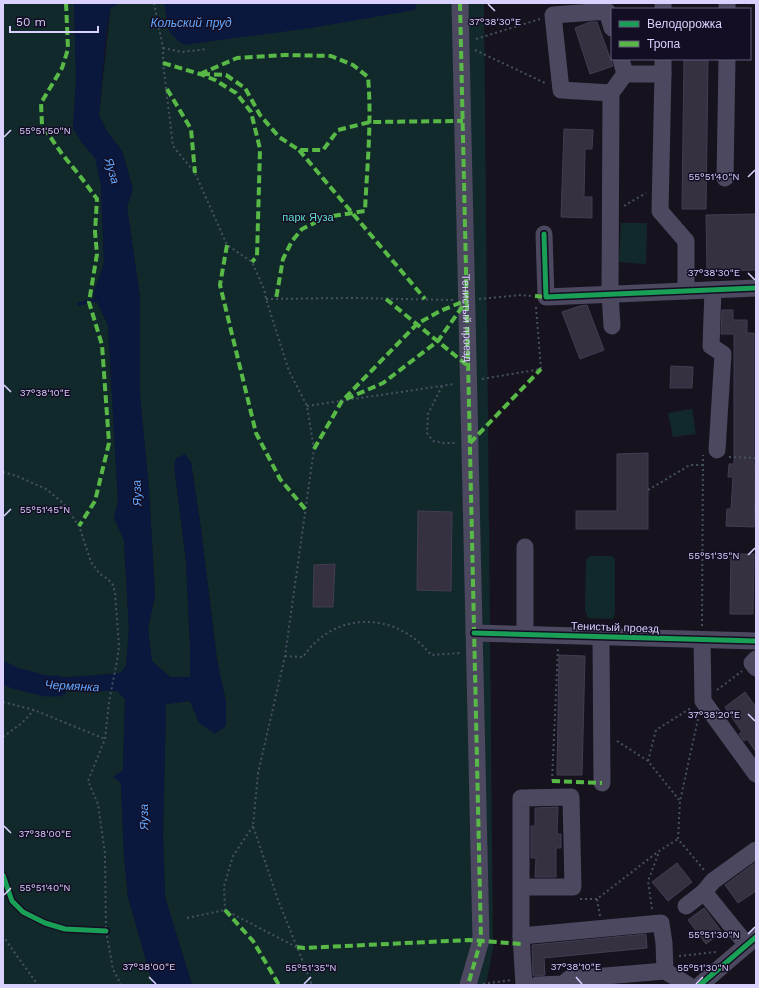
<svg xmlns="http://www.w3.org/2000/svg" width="759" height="988" viewBox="0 0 759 988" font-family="'Work Sans',sans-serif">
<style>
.green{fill:#12292c}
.water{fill:#0b183e}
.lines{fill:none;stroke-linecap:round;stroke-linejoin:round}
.stream{stroke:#0b183e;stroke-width:3.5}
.river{stroke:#0b183e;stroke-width:21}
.building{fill:#353141;stroke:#433d52}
.path{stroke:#465160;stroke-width:2;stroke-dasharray:2 3;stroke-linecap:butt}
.minor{stroke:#4c4860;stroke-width:17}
.quiet{stroke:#58b947;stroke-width:4;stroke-dasharray:8 4;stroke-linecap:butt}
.cycleway-casing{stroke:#140e24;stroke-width:8}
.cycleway{stroke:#1a9f57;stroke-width:5}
.ticks{fill:none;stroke:#dbd1ff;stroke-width:1.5}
.labels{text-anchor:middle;stroke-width:3;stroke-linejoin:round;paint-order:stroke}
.park-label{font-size:11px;fill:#5edeca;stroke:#140e24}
.street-label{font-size:11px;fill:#dbd1ff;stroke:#140e24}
.water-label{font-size:12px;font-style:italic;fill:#60a7fe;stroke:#140e24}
.ticks-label{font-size:10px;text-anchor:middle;fill:#dbd1ff;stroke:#140e24;stroke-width:3;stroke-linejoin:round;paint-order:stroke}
</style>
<rect width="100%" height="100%" fill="#16131f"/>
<!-- green -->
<g class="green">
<path d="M3 3H74L76 79 73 128 82 143 95 158 101 185 104 264 93 294 108 325 118 502 114 518 124 540 129 630 126 665 121 673 59 678 20 679 59 691H117L125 699 123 770 121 783 124 855 128 897 153 985H3Z"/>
<path d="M111 3H484L493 948 486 985H192L165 897 163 834 166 704 190 701 199 723 226 702 217 660 201 529 191 462 174 465 186 561 190 644V677H170L152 661 148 629 155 595 149 490 140 396V297L127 207 133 189 122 151 107 131 99 116Z"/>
<path d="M621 223H647L646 264 619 262Z"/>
<path d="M692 409 696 434 673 437 668 413Z"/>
<path d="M590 556H612L615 559V613L613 619 588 618 585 611 586 560Z"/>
</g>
<!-- water -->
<g class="water">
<path d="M74 3H111L106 36 99 116 107 131 122 151 133 189 127 207 140 297V396L149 490 155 595 148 629 152 661 170 677H190V644L186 561 174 465 176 458 185 454 191 462 201 529 217 660 226 702V726L215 734 199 723 190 701 166 704 163 834 165 897 192 985H153L128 897 124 855 121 783 113 777 123 770 125 699 117 691H59L18 678H59L121 673 126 665 129 630 124 540 114 518 118 502 108 325 93 294 104 264 101 185 95 158 82 143 73 128 76 79Z"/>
<path d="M164 3H417L415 10 311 28 184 45 178 41 169 31Z"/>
</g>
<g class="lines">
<!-- stream -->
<g class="stream">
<path d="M107 8 117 3"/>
<path d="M79 304 99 299"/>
</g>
<!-- river -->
<path class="river" d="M3 672 14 678 46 686H58"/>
</g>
<!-- building -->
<g class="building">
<path d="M590 22H597L613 66 590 74 575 28Z"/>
<path d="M684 59H708L706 209H682Z"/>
<path d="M564 129 593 130 592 149H585L584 197H592V218L561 217Z"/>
<path d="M756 214V270L707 271 706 215Z"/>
<path d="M587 305 604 350 580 359 562 312 580 306Z"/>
<path d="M722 310H733V320H747V333H754V465H756L754 527 726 526 727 509H731L733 477H728L729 464H734V334H721Z"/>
<path d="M671 366 693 367 692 388H670Z"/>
<path d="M648 453V529H576V511H617V454Z"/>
<path d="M418 511 452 512 451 591 417 590Z"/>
<path d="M731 554H754L753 614H730Z"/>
<path d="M335 564 333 607H313L314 565Z"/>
<path d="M559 655 585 656 582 775H557Z"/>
<path d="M745 692 756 707V752L747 739 744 741 739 734 742 732 725 707Z"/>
<path d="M558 807 557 834H561V848H556V877H535L536 858H531V826H535V808Z"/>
<path d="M756 862V891L738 903 725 885Z"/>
<path d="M677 863 692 882 668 901 652 882Z"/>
<path d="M704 908 722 932 706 944 688 920Z"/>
<path d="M646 934 647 948 544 958 545 975 533 976 532 945Z"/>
</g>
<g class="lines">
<!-- path -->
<g class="path">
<path d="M154 3 163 48V63L173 146 195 173 227 245 252 262 264 289 266 299 289 371 307 406 314 449 285 656 258 773 253 826 278 900 297 947 312 985"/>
<path d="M476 39 540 19"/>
<path d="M163 48 182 52 207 49"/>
<path d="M475 50 547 84"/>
<path d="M624 206 646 193"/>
<path d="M266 299 353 298 453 300"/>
<path d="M479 299 521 295 533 296"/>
<path d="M482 379 541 369 536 307"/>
<path d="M442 386 428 414 427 433 433 441 444 443H457"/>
<path d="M307 406 454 384"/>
<path d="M729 457 756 458"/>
<path d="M3 472 17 476 46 489 63 503 79 526 91 562 100 574 108 579 113 585 115 593 119 646 117 661 109 702 105 739 88 781 98 804 105 854 106 931 113 969 121 985"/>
<path d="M648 490 690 465H703"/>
<path d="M702 626 703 455"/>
<path d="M285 656 303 657C335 610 396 611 431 655L461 653"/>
<path d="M717 690 742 671"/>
<path d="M3 702 34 710 105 739"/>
<path d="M698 719 680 801 678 839 705 871"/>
<path d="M3 737 22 723 34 710"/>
<path d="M617 741 648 761 679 800"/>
<path d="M648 761 656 730 691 708"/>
<path d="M552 781 558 648"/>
<path d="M253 826 233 856 224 886 225 910 296 947"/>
<path d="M580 899H597"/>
<path d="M652 909 648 881 659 852"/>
<path d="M600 916 597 899 659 851 678 839"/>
<path d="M187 918 225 910"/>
<path d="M3 935 7 942 38 985"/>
<path d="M679 956 716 952"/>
<path d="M483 984 511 980"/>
</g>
<!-- minor -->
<g class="minor">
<path d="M460 3 481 940 468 985"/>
<path d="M663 9V3"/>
<path d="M727 9V3"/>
<path d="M621 59 625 74"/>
<path d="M663 74V59"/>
<path d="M611 93 561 90 553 15 607 11 612 28"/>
<path d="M725 178 727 59"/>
<path d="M544 234 546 297 756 288"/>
<path d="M713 290 711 346 723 354 717 450"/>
<path d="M612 326 610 294 611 93 625 74H663L660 211 686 241V291"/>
<path d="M474 633 756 641"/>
<path d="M525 634V547"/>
<path d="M601 637 602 783"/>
<path d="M702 640 703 701 756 774"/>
<path d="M756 659 752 663 756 668"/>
<path d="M686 906 704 892"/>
<path d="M521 936V798L571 797 573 887H522"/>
<path d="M747 945 704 892 713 881 756 850"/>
<path d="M524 985 521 936 661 923 664 943 665 971"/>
<path d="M537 985 563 984 569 979 665 971 688 985"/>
<path d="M700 985 756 937"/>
</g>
<!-- quiet -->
<g class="quiet">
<path d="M66 3 68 49 62 68 41 103 42 125 62 154 80 176 97 199 95 232 97 254 89 302 102 345 109 443 95 501 79 526"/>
<path id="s1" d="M460 3 481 940 468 985"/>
<path d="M163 63 200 74 215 80 236 93 251 112 260 149 257 256 252 262"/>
<path d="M200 74 237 58 285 55 331 56 353 65 368 77C372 122 367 166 365 211L327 217 302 229 292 241 283 259 276 299"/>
<path d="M202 74 226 75 245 88 260 115 279 137 299 150H323L338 130 370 122 463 121"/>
<path d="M167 89 191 129 195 173"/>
<path d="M299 150 425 299"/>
<path d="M227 245 220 285 256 433 280 479 306 510"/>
<path d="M535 296 546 297"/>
<path d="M386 299 468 366"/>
<path d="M346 399 383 383 438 341 467 300"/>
<path d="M470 443 541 369"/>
<path d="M314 449 342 401 417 324 440 311 467 300"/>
<path d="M552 781 602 783"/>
<path d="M225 910 253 941 279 985"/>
<path d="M297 947 304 948 469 940 522 944"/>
</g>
<!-- cycleway casing -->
<g class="cycleway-casing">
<g id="cycleway">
<path d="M544 234 546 297 756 288"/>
<path d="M474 633 756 641"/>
<path d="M3 875 12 901 23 912 45 923 65 929 106 931"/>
<path d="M700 985 756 937"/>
</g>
</g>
<!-- cycleway -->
<use href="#cycleway" class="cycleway"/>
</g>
<!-- ticks -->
<path class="ticks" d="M488 4 495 11M4 137 11 130M748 177 755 170M748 273 755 280M4 385 11 392M4 516 11 509M748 555 755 548M748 714 755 721M4 826 11 833M4 895 11 888M748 934 755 927M149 977 156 984M576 977 582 984M304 984 311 977M696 984 703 977"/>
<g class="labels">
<!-- park labels -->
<g class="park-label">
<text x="308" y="221">парк Яуза</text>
</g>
<!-- street labels -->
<g class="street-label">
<text dy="4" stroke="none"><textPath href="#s1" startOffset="315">Тенистый проезд</textPath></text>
<text transform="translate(615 627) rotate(2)" y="4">Тенистый проезд</text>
</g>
<!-- water labels -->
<g class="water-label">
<text x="191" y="27">Кольский пруд</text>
<text transform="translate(112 171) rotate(74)" y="4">Яуза</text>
<text transform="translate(137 493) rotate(-92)" y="4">Яуза</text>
<text transform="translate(72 686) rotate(3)" y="4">Чермянка</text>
<text transform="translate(144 817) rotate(-91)" y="4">Яуза</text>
</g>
</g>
<g class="ticks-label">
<text x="495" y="25">37°38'30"E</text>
<text x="45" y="134">55°51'50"N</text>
<text x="714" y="180">55°51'40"N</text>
<text x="714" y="276">37°38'30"E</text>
<text x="45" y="396">37°38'10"E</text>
<text x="45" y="513">55°51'45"N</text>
<text x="714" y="559">55°51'35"N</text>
<text x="714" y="718">37°38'20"E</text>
<text x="45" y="837">37°38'00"E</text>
<text x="45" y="891">55°51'40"N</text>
<text x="714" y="938">55°51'30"N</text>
<text x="149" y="970">37°38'00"E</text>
<text x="576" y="970">37°38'10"E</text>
<text x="311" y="971">55°51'35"N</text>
<text x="703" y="971">55°51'30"N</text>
</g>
<!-- border -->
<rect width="759" height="988" fill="none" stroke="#dbd1ff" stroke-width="8"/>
<!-- legend -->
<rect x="611" y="8" width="140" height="52" fill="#140e24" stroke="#645c7c"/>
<rect x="619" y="21" width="20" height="6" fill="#1a9f57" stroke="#645c7c"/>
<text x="647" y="28" font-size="12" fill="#dbd1ff">Велодорожка</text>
<rect x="619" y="41" width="20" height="6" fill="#58b947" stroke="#645c7c"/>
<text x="647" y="48" font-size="12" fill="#dbd1ff">Тропа</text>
<!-- scale -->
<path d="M10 26v6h88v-6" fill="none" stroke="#dbd1ff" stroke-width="2"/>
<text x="16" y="26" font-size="12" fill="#dbd1ff" stroke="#140e24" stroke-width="3" paint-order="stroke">50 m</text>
</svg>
